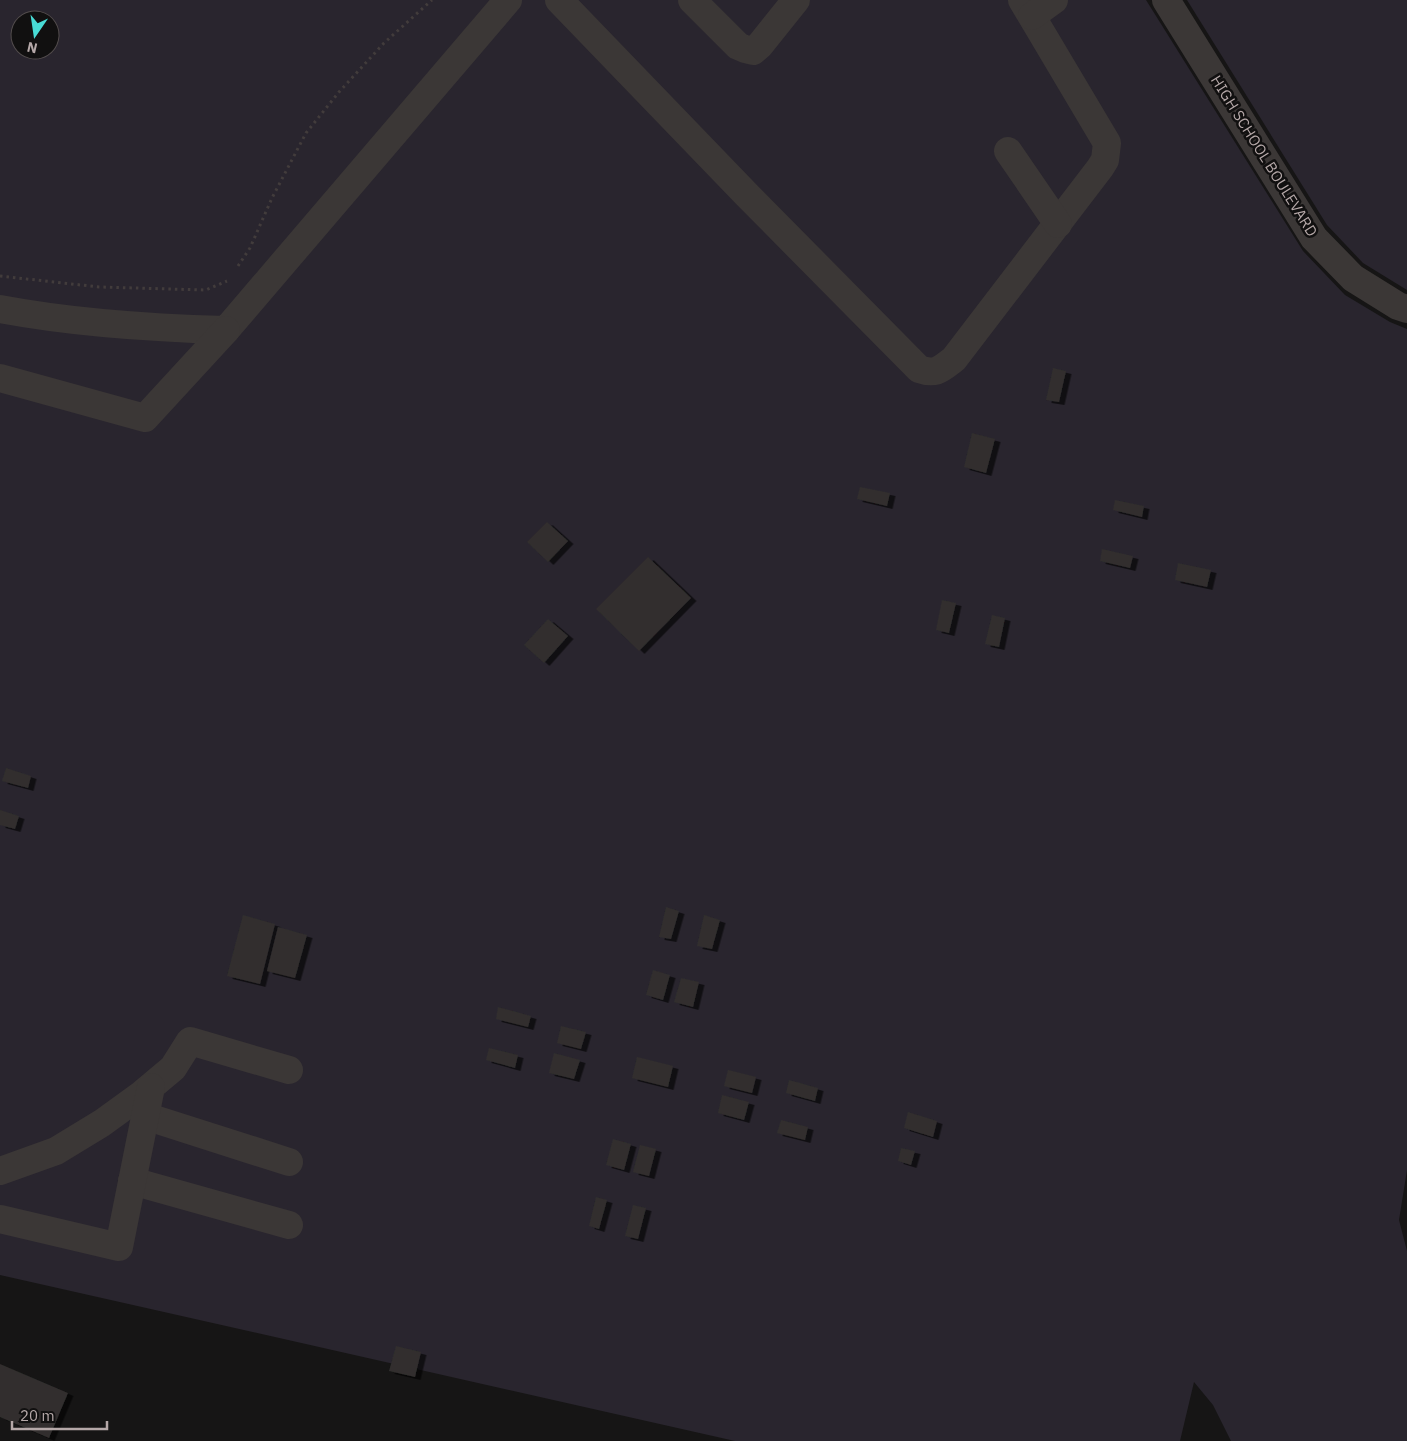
<svg xmlns="http://www.w3.org/2000/svg" width="1407" height="1441" viewBox="0 0 1407 1441" font-family="'IBM Plex Sans',sans-serif">
<style>
.green{fill:#29252e;fill-rule:evenodd}
.building{fill:#302e2d;filter:url(#shadow)}
.lines{fill:none;stroke-linecap:round;stroke-linejoin:round}
.path{stroke:#423c3c;stroke-width:3;stroke-dasharray:2.5 4;stroke-linecap:butt}
.minor{stroke:#3b3736;stroke-width:28}
.labels{text-anchor:middle;stroke-width:5;stroke-linejoin:round;paint-order:stroke}
.street-label{font-size:15px;fill:#b5a8a8;stroke:#111010}
</style>
<defs>
<filter id="shadow"><feDropShadow dx="5.5" dy="3" stdDeviation="0" flood-color="#0009"/></filter>
</defs>
<rect width="100%" height="100%" fill="#161515"/>
<!-- green -->
<g class="green">
<path d="M0 0H1146L1303 251 1345 295 1390 322 1407 329V1170L1399 1220 1407 1251V1441H1231L1213 1405 1194 1382 1180 1441H735L0 1275ZM20 20H50V50H20Z"/>
<path d="M1187 0H1407V290L1363 263 1327 225Z"/>
</g>
<!-- building -->
<g class="building">
<path d="M1053 368 1066 371 1059 402 1046 400Z"/>
<path d="M972 433 995 439 986 473 964 467Z"/>
<path d="M860 487 890 493 887 506 857 499Z"/>
<path d="M1115 500 1144 506 1142 517 1113 510Z"/>
<path d="M547 522 568 541 548 562 527 542Z"/>
<path d="M1102 549 1133 556 1130 568 1100 561Z"/>
<path d="M648 557 691 598 639 651 596 609Z"/>
<path d="M1178 563 1211 570 1207 587 1175 580Z"/>
<path d="M942 600 956 603 949 633 936 630Z"/>
<path d="M992 615 1005 618 999 647 985 644Z"/>
<path d="M548 619 568 636 544 663 524 645Z"/>
<path d="M6 768 31 776 28 788 2 781Z"/>
<path d="M0 810 19 816 15 829 0 825Z"/>
<path d="M666 907 679 911 671 939 659 937Z"/>
<path d="M243 915 275 924 260 984 227 976Z"/>
<path d="M704 915 720 920 712 949 697 946Z"/>
<path d="M278 927 307 935 295 978 267 971Z"/>
<path d="M653 970 670 975 663 1000 646 995Z"/>
<path d="M681 978 699 982 693 1007 674 1002Z"/>
<path d="M498 1007 531 1016 528 1027 496 1019Z"/>
<path d="M561 1026 586 1032 581 1049 557 1043Z"/>
<path d="M489 1048 518 1055 515 1068 486 1060Z"/>
<path d="M554 1053 580 1060 574 1079 549 1073Z"/>
<path d="M637 1057 673 1066 668 1087 632 1078Z"/>
<path d="M728 1070 756 1077 752 1093 724 1086Z"/>
<path d="M789 1080 818 1088 815 1101 786 1093Z"/>
<path d="M722 1095 749 1102 744 1120 718 1113Z"/>
<path d="M908 1112 937 1121 933 1137 904 1128Z"/>
<path d="M781 1120 808 1127 805 1140 777 1133Z"/>
<path d="M613 1139 631 1144 624 1170 606 1165Z"/>
<path d="M640 1145 656 1149 649 1176 633 1172Z"/>
<path d="M901 1148 915 1151 911 1165 898 1161Z"/>
<path d="M596 1197 607 1200 599 1229 589 1226Z"/>
<path d="M633 1205 646 1208 638 1239 625 1236Z"/>
<path d="M396 1346 421 1352 415 1377 389 1371Z"/>
<path d="M0 1364 68 1393 49 1438 0 1417Z"/>
</g>
<g class="lines">
<!-- path -->
<g class="path">
<path d="M238 266 250 248 272 198 306 133 339 92 384 43 432 0"/>
<path d="M0 276 99 287 206 290 227 281"/>
</g>
<!-- minor -->
<g class="minor">
<path d="M559 0 747 195 919 369C936 375 941 369 954 359L1100 168 1105 160 1107 143 1022 0"/>
<path d="M692 0 738 46 745 49 753 51 760 45 796 0"/>
<path d="M1166 0 1314 238 1353 278 1398 306 1407 309"/>
<path d="M1032 16 1054 0"/>
<path d="M1008 151 1058 224"/>
<path d="M0 309C74 323 151 328 226 330L508 0"/>
<path d="M0 378 145 418 226 330"/>
<path d="M145 1116 289 1162"/>
<path d="M0 1171 56 1151 102 1123 142 1094 173 1068 190 1041 289 1070"/>
<path d="M132 1181 289 1225"/>
<path d="M0 1219 119 1247 151 1087"/>
</g>
</g>
<g class="labels">
<!-- street labels -->
<g class="street-label">
<text transform="translate(1264 156) rotate(58)" y="5">HIGH SCHOOL BOULEVARD</text>
</g>
</g>
<!-- north arrow -->
<g transform="translate(35 35) rotate(193)"><circle r="24" fill="#111010" stroke="#534d4d"/>
<path d="M0-4L9 19L0 12L-9 19Z" fill="#48dbd5"/>
<text y="-8" font-size="14" font-weight="bold" text-anchor="middle" fill="#b5a8a8">N</text>
</g>
<!-- scale -->
<path d="M12 1421v8h95v-8" fill="none" stroke="#b5a8a8" stroke-width="2.5"/>
<text x="20" y="1421" font-size="15" fill="#b5a8a8" stroke="#111010" stroke-width="4" paint-order="stroke">20 m</text>
</svg>
